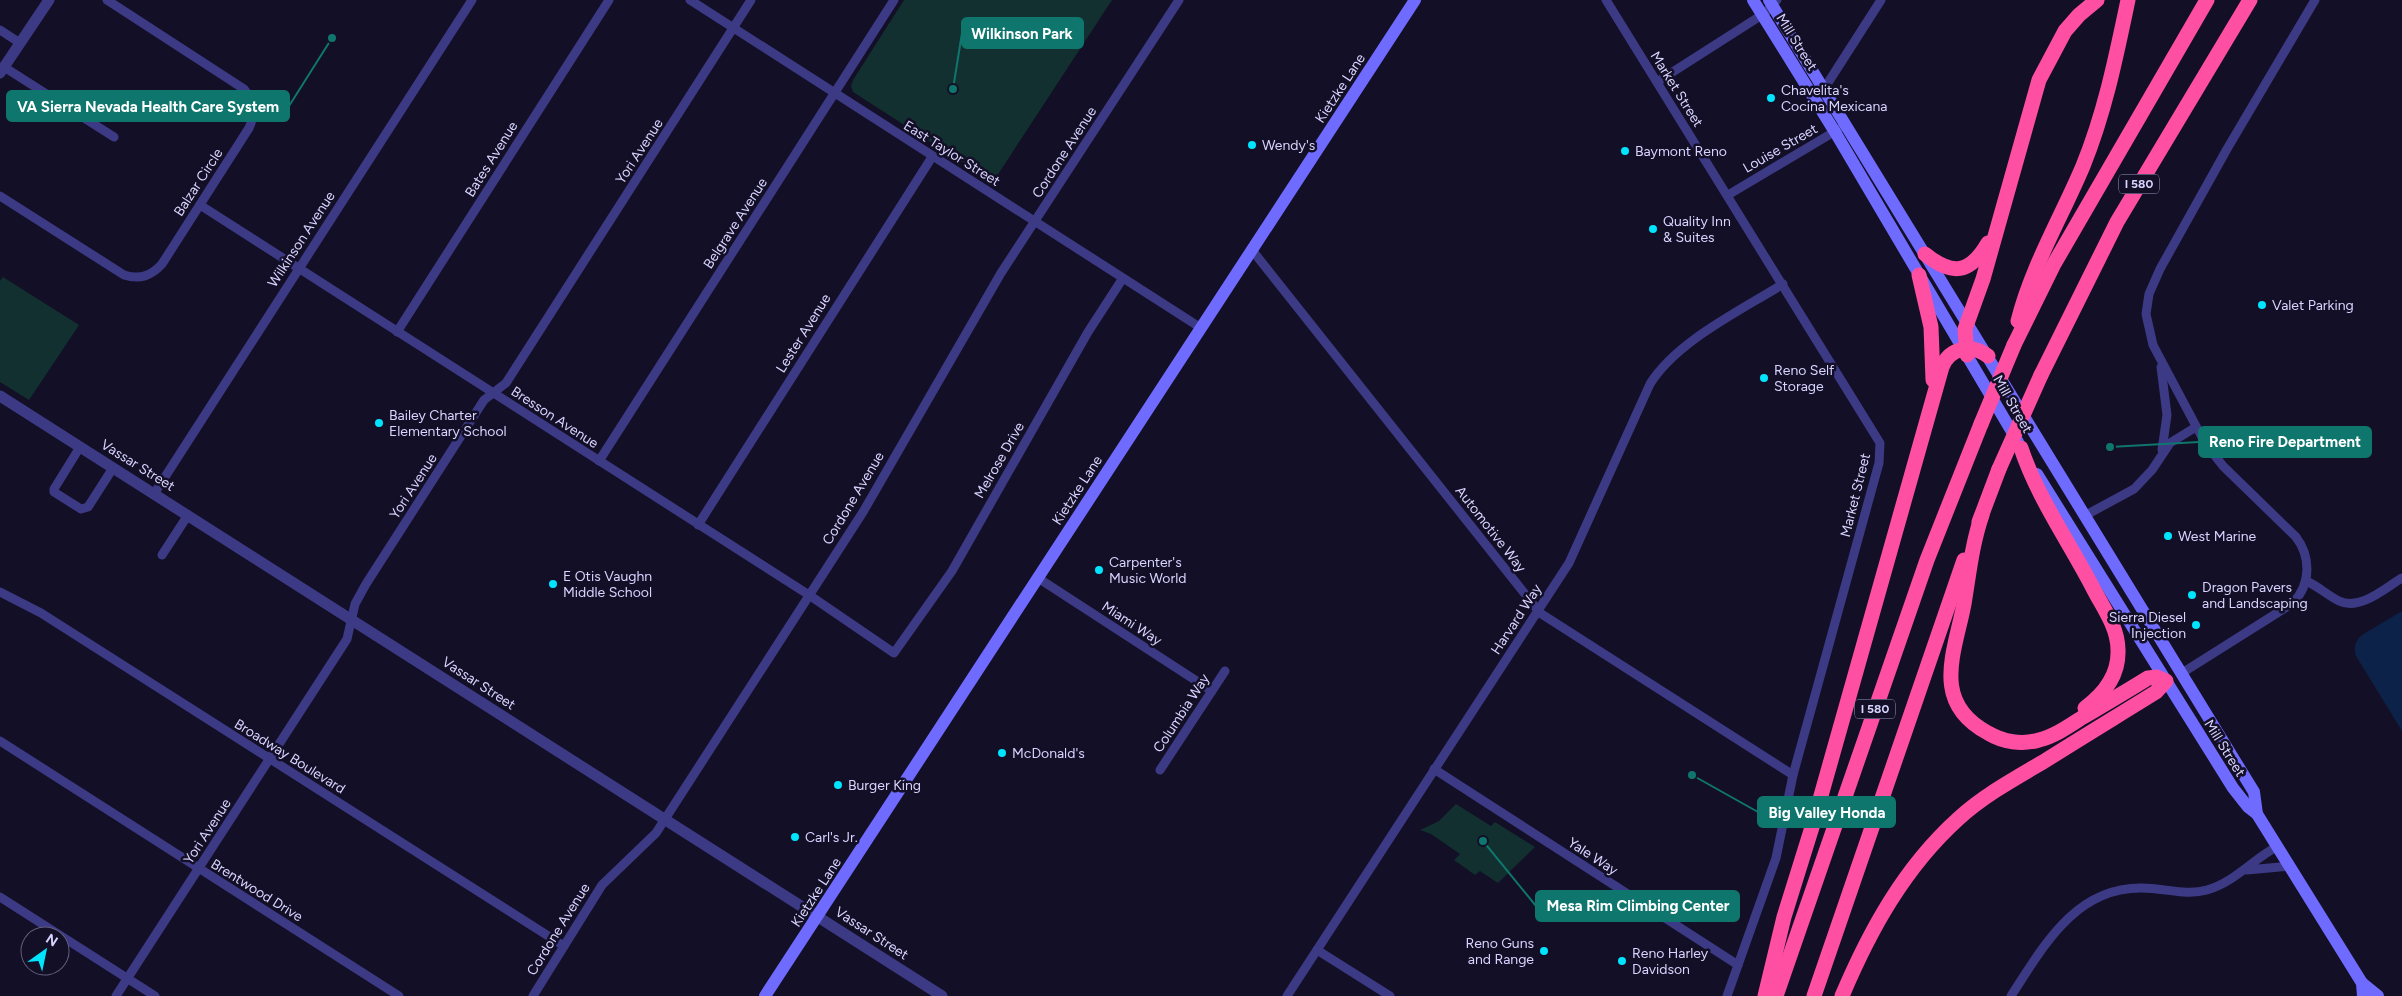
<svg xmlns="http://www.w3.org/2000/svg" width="2402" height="996" viewBox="0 0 2402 996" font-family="Figtree,sans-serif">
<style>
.green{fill:#12302f}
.water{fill:#0c2248}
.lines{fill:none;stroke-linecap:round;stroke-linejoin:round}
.minor{stroke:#3d3a85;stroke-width:9}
.tertiary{stroke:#3d3a85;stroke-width:11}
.secondary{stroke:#6f6bff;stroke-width:12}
.motorway{stroke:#ff4fa3;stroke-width:15}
.motorway-bridge{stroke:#ff4fa3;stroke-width:15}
.poi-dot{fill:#00e5ff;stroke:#130f26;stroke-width:2}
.labels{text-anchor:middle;stroke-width:5;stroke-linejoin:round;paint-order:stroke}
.shield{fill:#130f26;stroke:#9e99be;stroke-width:1}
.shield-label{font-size:12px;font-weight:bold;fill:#d9d4ff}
.street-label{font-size:14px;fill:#d9d4ff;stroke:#130f26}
.poi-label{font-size:14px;fill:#d9d4ff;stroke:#130f26;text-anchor:start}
.leader{fill:none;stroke:#0f766e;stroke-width:2}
.callout-dot{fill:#0f766e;stroke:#130f26;stroke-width:2}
.callout{fill:#0f766e;stroke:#0f766e;stroke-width:2}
.callout-label{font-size:15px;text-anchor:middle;font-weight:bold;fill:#fff}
</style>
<rect width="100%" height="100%" fill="#130f26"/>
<!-- green -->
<g class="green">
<path d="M904 0H1112L993 182 853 92 851 86 853 80Z"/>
<path d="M3 277 79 325 29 400 0 382V281Z"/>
<path d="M1456 804 1491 826 1495 822 1535 847 1498 883 1480 871 1475 875 1454 860 1460 854 1431 834 1420 830 1439 821Z"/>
</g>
<!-- water -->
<path class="water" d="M2402 611V731L2356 656C2353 648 2355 641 2362 635Z"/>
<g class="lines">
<!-- minor -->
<g class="minor">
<path d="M690 0 1201 328"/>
<path d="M1606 0 1880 443 1879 463 1793 775 1776 858 1727 996"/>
<path d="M0 30 20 43"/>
<path d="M4 67 114 137"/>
<path d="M1657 82 1765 13 1777 0"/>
<path d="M1824 89 1881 0"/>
<path d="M1728 195 1839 129"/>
<path d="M0 196 124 275C140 280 151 276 162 264L249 128C256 113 254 102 244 89L107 0"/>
<path d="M200 205 809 595 894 653 952 571 1088 332 1123 278"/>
<path d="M1252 250 1540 613 1793 775"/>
<path d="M397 332 609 0"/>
<path d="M2161 367 2167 415 2162 450"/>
<path d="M80 447 54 489V492L81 509 88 507 113 468"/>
<path d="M599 461 894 0"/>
<path d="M154 494 472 0"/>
<path d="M2086 515 2134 489 2152 470 2170 443 2196 427"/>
<path d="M698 525 932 157"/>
<path d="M162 555 188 515"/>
<path d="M1038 578 1212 691"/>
<path d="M2306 581C2318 586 2327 595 2339 601 2360 611 2385 588 2402 578"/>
<path d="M0 592 41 613 564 946"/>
<path d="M2182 673 2293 603C2311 584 2311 557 2296 537L2223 466 2205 443 2153 345 2146 314 2149 294 2160 269 2227 149 2315 0"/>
<path d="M0 741 399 996"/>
<path d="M1434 769 1738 965"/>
<path d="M1160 770 1225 671"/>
<path d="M2247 870 2290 866"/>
<path d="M0 897 155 996"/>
<path d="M1317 950 1390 996"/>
<path d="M116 996 347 639 355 604 366 584 484 400 506 383 751 0"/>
<path d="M533 996 602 885 656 833 863 512 1001 273 1179 0"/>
<path d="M1287 996 1569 563 1650 384C1677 341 1740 311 1783 284"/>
<path d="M2011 996C2043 947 2075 887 2142 888 2164 888 2186 896 2207 890 2235 882 2253 859 2278 846"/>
</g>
<!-- tertiary -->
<g class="tertiary">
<path d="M0 73 49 0"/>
<path d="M0 396 942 996"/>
</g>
<!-- secondary -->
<g class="secondary">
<path d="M1753 0 1835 132 2018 442"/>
<path d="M1769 0 2254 792 2257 814"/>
<path d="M2037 474 2233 788 2248 807 2257 814 2362 983 2363 996"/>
<path d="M2362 983 2378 996"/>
<path d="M765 996 1415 0"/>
</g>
<!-- motorway -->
<g class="motorway">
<path d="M1925 254C1952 276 1970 274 1988 243"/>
<path d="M1919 275 1931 327 1933 380"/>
<path d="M2018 321C2032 266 2061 218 2083 166 2105 112 2116 57 2128 0"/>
<path d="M2014 345 2054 264 2207 0"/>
<path d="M1967 355 1965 329 1983 279 2039 80 2065 31 2079 15 2097 0"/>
<path d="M2041 375 2117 222 2250 0"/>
<path d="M2021 448C2038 499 2070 543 2094 590 2104 609 2118 628 2118 650 2119 675 2104 694 2085 708"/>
<path d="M1979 522 1999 469"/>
<path d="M1765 996 1784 917 1813 824 1942 367C1950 347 1972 344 1988 356"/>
<path d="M1776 996 1927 560 1981 424"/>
<path d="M1814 996 1964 560"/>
<path d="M1842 996C1870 930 1904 868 1958 819 1983 796 2014 779 2043 762 2081 738 2119 715 2156 692L2166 681 2157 677 2148 678C2127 691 2105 704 2083 717 2069 726 2055 736 2039 740 2022 745 2003 742 1988 733 1930 702 1955 652 1964 604 1969 574 1972 544 1982 515"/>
</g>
<!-- motorway-bridge -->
<g class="motorway-bridge">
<path d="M1981 424 2014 345"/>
<path d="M1999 469 2041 375"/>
</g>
</g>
<!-- markers -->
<g class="poi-dot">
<circle cx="1771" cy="98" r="5"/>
<circle cx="1252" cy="145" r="5"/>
<circle cx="1625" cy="151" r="5"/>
<circle cx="1653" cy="229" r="5"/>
<circle cx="2262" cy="305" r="5"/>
<circle cx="1764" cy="378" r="5"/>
<circle cx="379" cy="423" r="5"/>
<circle cx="2168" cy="536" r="5"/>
<circle cx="1099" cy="570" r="5"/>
<circle cx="553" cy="584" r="5"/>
<circle cx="2192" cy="595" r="5"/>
<circle cx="2196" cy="625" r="5"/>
<circle cx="1002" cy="753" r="5"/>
<circle cx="838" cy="785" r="5"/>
<circle cx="795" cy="837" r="5"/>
<circle cx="1544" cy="951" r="5"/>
<circle cx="1622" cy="961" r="5"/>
</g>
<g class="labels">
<!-- shield labels -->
<g class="shield">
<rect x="2119" y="174.5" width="40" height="19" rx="4"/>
<rect x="1855" y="699.5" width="40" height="19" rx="4"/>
</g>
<g class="shield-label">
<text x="2139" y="188">I 580</text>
<text x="1875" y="713">I 580</text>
</g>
<!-- street labels -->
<g class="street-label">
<text transform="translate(1797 42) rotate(58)" y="5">Mill Street</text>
<text transform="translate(1340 88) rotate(-57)" y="5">Kietzke Lane</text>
<text transform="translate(1677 89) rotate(58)" y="5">Market Street</text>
<text transform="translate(1780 148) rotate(-30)" y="5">Louise Street</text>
<text transform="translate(639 151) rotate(-57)" y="5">Yori Avenue</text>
<text transform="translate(1064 152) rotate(-57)" y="5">Cordone Avenue</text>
<text transform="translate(952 153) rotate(32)" y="5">East Taylor Street</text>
<text transform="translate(491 159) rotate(-58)" y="5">Bates Avenue</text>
<text transform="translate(198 182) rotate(-57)" y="5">Balzar Circle</text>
<text transform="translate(735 223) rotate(-57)" y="5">Belgrave Avenue</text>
<text transform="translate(301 239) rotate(-57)" y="5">Wilkinson Avenue</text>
<text transform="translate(803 333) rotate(-58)" y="5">Lester Avenue</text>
<text transform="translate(2013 404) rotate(60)" y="5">Mill Street</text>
<text transform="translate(555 417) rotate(33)" y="5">Bresson Avenue</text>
<text transform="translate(999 460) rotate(-60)" y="5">Melrose Drive</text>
<text transform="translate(138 465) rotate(32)" y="5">Vassar Street</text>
<text transform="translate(413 486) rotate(-57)" y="5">Yori Avenue</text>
<text transform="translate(1077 490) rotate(-57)" y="5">Kietzke Lane</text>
<text transform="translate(1855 495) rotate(-76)" y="5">Market Street</text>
<text transform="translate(853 498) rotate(-59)" y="5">Cordone Avenue</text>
<text transform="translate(1491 529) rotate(52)" y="5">Automotive Way</text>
<text transform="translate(1516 619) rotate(-57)" y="5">Harvard Way</text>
<text transform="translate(1132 623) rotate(33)" y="5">Miami Way</text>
<text transform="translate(479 683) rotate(33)" y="5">Vassar Street</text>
<text transform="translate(1181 713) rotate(-57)" y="5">Columbia Way</text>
<text transform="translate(2225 748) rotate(58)" y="5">Mill Street</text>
<text transform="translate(290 756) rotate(32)" y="5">Broadway Boulevard</text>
<text transform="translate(207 831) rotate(-57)" y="5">Yori Avenue</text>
<text transform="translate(1593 856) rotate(33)" y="5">Yale Way</text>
<text transform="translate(257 890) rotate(32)" y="5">Brentwood Drive</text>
<text transform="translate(816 892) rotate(-57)" y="5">Kietzke Lane</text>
<text transform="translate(558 929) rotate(-58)" y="5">Cordone Avenue</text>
<text transform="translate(872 933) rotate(33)" y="5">Vassar Street</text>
</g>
<!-- poi labels -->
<g class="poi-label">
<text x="1781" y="95">Chavelita's<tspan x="1781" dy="16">Cocina Mexicana</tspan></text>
<text x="1262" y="150">Wendy's</text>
<text x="1635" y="156">Baymont Reno</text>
<text x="1663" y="226">Quality Inn<tspan x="1663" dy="16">&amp; Suites</tspan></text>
<text x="2272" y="310">Valet Parking</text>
<text x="1774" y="375">Reno Self<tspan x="1774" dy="16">Storage</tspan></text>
<text x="389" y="420">Bailey Charter<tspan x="389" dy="16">Elementary School</tspan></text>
<text x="2178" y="541">West Marine</text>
<text x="1109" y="567">Carpenter's<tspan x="1109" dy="16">Music World</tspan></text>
<text x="563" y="581">E Otis Vaughn<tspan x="563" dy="16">Middle School</tspan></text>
<text x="2202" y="592">Dragon Pavers<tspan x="2202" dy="16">and Landscaping</tspan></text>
<text x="2186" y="622" text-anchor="end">Sierra Diesel<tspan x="2186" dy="16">Injection</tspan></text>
<text x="1012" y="758">McDonald's</text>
<text x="848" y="790">Burger King</text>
<text x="805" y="842">Carl's Jr.</text>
<text x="1534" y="948" text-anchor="end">Reno Guns<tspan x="1534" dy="16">and Range</tspan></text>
<text x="1632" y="958">Reno Harley<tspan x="1632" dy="16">Davidson</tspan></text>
</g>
</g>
<!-- callouts -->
<path class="leader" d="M953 89L962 33M332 38L289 106M2110 447L2199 442M1692 775L1758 812M1483 841L1536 906"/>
<g class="callout-dot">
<circle cx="953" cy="89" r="5"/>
<circle cx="332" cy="38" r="5"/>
<circle cx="2110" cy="447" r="5"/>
<circle cx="1692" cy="775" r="5"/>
<circle cx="1483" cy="841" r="5"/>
</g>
<g class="callout">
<rect x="962" y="18" width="121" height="30" rx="5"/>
<rect x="7" y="91" width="282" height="30" rx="5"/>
<rect x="2199" y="427" width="172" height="30" rx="5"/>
<rect x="1758" y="797" width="137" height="30" rx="5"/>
<rect x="1536" y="891" width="203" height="30" rx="5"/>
</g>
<g class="callout-label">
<text x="1022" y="39">Wilkinson Park</text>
<text x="148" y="112">VA Sierra Nevada Health Care System</text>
<text x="2285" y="447">Reno Fire Department</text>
<text x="1827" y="818">Big Valley Honda</text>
<text x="1638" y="911">Mesa Rim Climbing Center</text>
</g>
<!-- north arrow -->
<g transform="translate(45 951) rotate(33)"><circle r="24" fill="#130f26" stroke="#625e7d"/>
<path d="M0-4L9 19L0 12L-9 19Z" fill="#00e5ff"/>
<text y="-8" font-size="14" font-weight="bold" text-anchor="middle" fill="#d9d4ff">N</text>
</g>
</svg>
